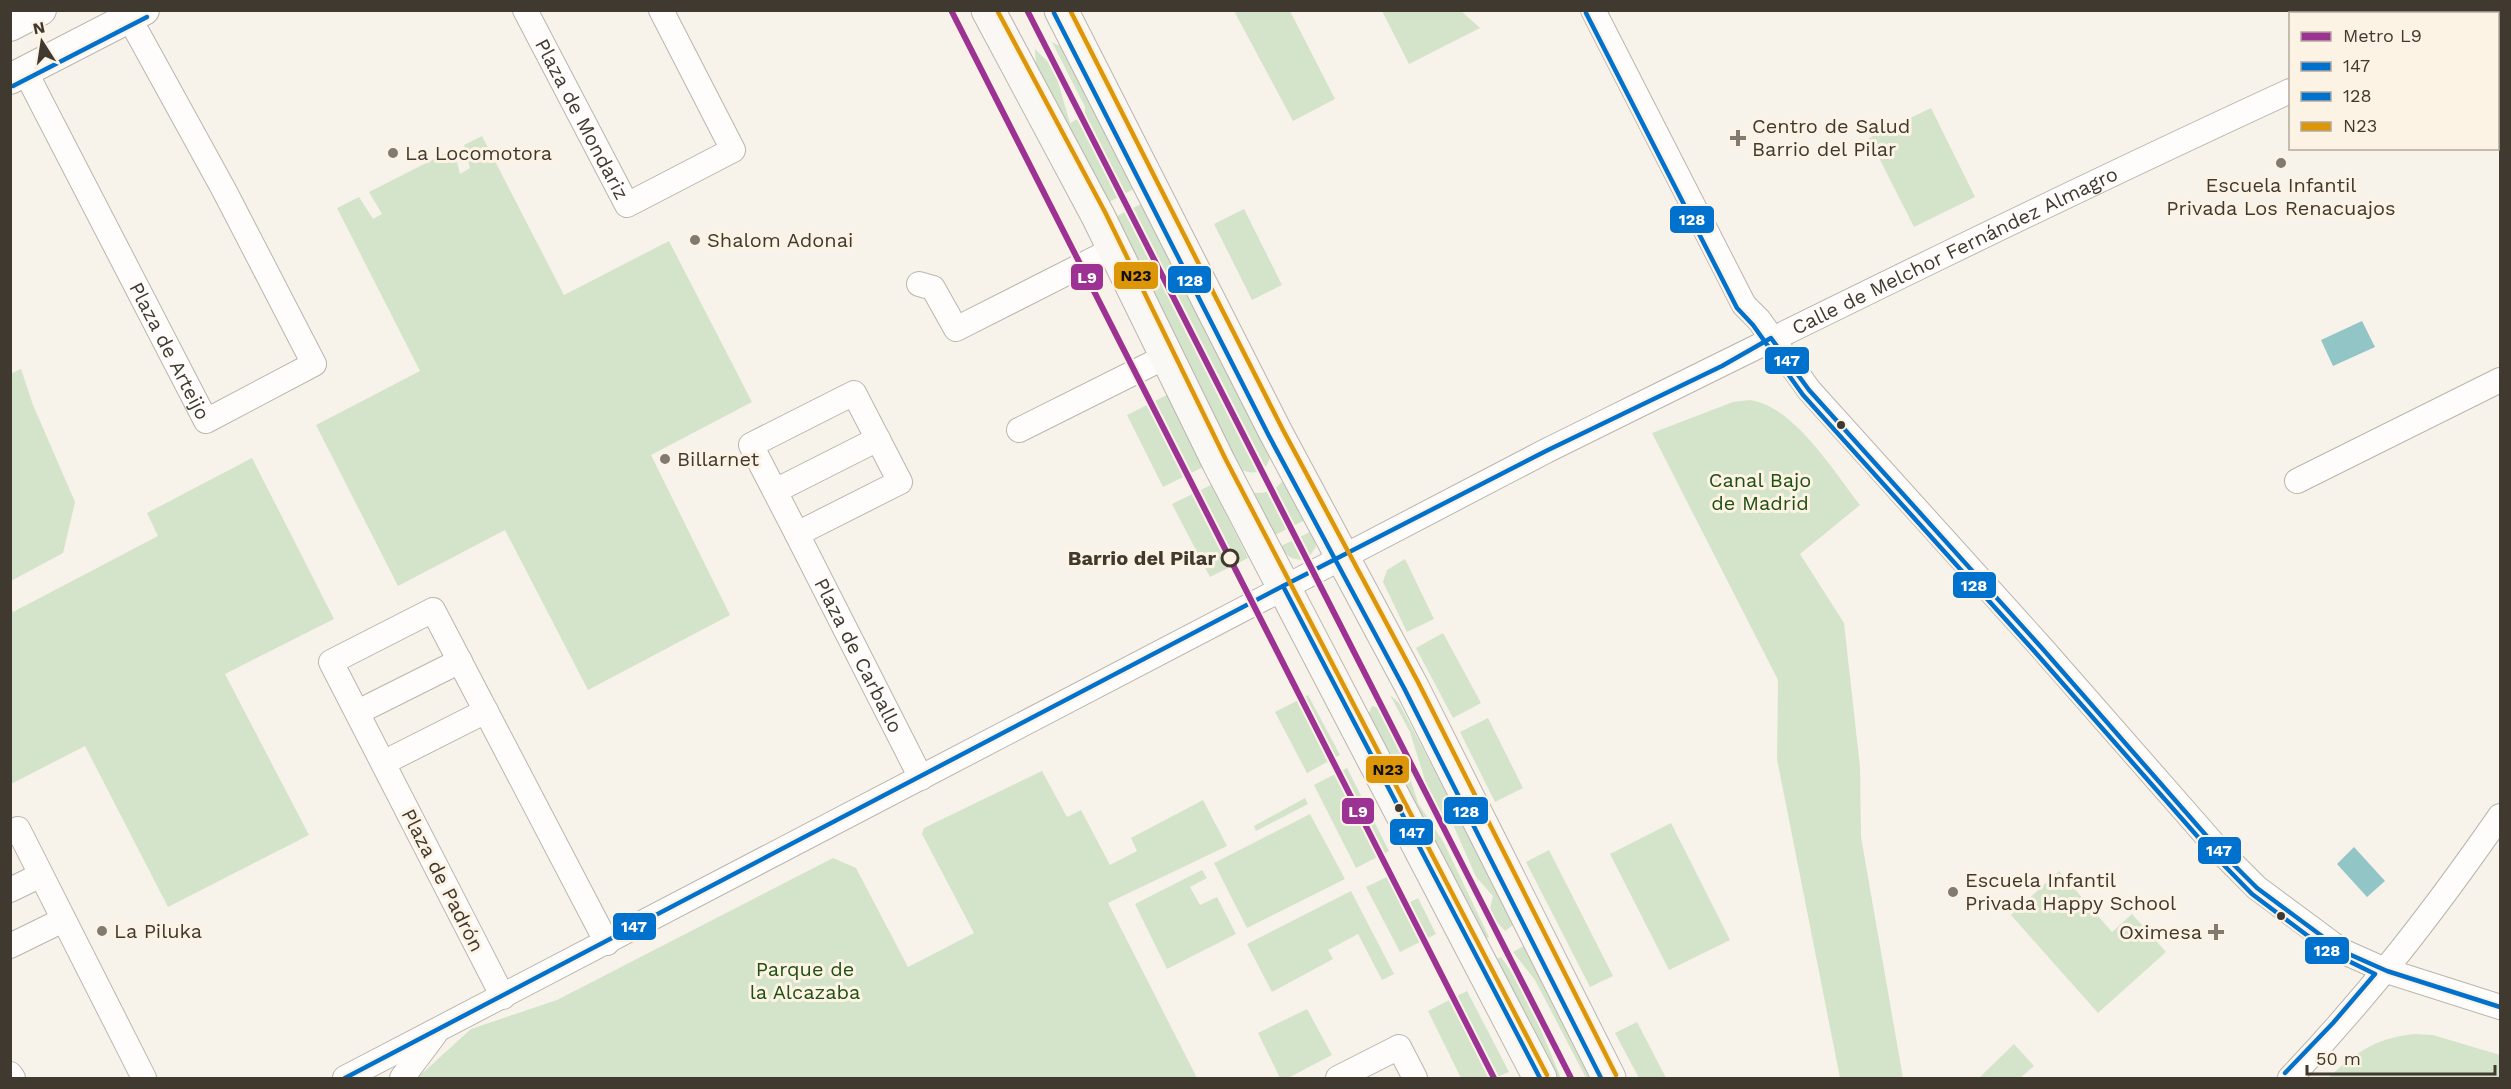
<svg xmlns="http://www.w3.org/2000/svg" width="2511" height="1089" viewBox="0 0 2511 1089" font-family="'Work Sans',sans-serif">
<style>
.green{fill:#d4e4ca}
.water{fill:#92c5c6}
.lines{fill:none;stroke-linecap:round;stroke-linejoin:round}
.minor-casing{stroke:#bab5ad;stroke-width:26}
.tertiary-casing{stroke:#bab5ad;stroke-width:32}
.secondary-casing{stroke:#bab5ad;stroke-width:35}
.minor{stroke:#fefdfc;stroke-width:24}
.tertiary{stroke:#fefdfc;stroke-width:30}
.secondary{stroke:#faf8f4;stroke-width:33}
.bus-1-casing{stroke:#fdf3e4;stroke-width:9}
.bus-2-casing{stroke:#fdf3e4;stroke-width:9}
.bus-3-casing{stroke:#fdf3e4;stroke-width:9}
.bus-1{stroke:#0072ce;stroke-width:4.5}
.bus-2{stroke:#0072ce;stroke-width:4.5}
.bus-3{stroke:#dc9607;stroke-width:4.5}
.metro-1-casing{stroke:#fdf3e4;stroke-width:10}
.metro-1{stroke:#9c3293;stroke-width:6}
.poi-dot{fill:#807a70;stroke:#fdf3e4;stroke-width:2}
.bus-dot{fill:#40392f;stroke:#fdf3e4;stroke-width:2}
.stop-dot{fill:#fdf3e4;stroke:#40392f;stroke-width:3}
.labels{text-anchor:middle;stroke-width:6;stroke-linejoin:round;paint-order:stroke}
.street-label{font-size:20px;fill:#40392f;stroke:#fdf3e4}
.poi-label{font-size:20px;fill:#40392f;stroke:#fdf3e4;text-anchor:start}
.park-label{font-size:20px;fill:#1f5013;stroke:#fdf3e4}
.stop-label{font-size:20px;font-weight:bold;fill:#40392f;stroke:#fdf3e4;text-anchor:end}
.line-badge{stroke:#fdf3e4;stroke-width:2}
.badge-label{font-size:16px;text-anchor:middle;font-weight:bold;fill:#fff}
.pale-badge-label{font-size:16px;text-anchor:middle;font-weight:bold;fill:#111}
</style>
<rect width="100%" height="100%" fill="#f7f2ea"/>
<!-- green -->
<g class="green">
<path d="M1234 11H1290L1335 99 1293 121Z"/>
<path d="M1382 11H1461L1480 28 1409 64Z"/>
<path d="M1052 42 1060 46 1136 188 1105 204 1036 66 1035 49 1054 68 1070 123 1085 115V107Z"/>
<path d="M1931 108 1975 197 1914 227 1869 138Z"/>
<path d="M482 136 564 295 669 241 752 402 651 455 730 615 588 690 505 530 398 586 316 425 420 371 337 208 359 197 373 219 382 214 369 192 454 149 460 174 470 168 464 145Z"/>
<path d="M1143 203 1271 453C1268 471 1257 476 1241 470L1113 218Z"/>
<path d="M1244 209 1282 285 1252 300 1214 224Z"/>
<path d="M21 369 33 405 75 502 63 553 11 581 10 374Z"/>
<path d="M1167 395 1203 467 1163 487 1127 415Z"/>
<path d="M1750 400C1794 406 1834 472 1860 505L1800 554 1844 623 1860 767 1861 837 1903 1078H1840L1777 759 1778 680 1652 433 1733 402Z"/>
<path d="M252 458 334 619 225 674 309 835 168 907 85 746 11 784V607L13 612 158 536 147 513Z"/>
<path d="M1285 477 1307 519 1275 535 1254 493C1269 493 1277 490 1285 477Z"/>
<path d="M1211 485 1248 558 1210 577 1172 504Z"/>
<path d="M1312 531 1316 547 1308 558C1295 562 1287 558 1281 546Z"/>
<path d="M1405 559 1434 619 1407 632 1383 582 1387 570Z"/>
<path d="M1443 633 1481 703 1453 718 1416 648Z"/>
<path d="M1308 695 1340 755 1307 773 1275 712Z"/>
<path d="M1390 695 1399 703 1512 919 1513 925 1505 931 1489 913 1493 896 1476 877 1451 820 1433 806 1410 732Z"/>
<path d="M1372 706 1384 709 1394 728 1418 803 1444 843 1489 937 1484 939 1369 713Z"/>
<path d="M1488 718 1523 788 1495 802 1460 732Z"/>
<path d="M1347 768 1389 851 1356 868 1314 785Z"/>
<path d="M1042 771 1067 817 1081 810 1110 865 1137 851 1131 838 1203 800 1227 846 1108 903 1197 1078H417L471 1029 557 1000 833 858 856 868 908 967 974 933 922 834 924 828Z"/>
<path d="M1305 798 1308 804 1256 831 1254 826Z"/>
<path d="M1310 814 1345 879 1247 928 1214 863Z"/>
<path d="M1671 823 1730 940 1669 970 1610 854Z"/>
<path d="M1549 850 1613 976 1590 987 1526 862Z"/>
<path d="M1202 870 1207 878 1190 887 1200 905 1217 897 1236 934 1167 969 1135 904Z"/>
<path d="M2059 871 2112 932 2132 914 2166 952 2098 1013 2011 915Z"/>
<path d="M1389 876 1404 905 1418 898 1436 934 1400 952 1366 887Z"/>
<path d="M1351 891 1394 974 1382 980 1358 934 1328 950 1333 959 1272 992 1247 944Z"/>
<path d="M1524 946 1592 1078H1586L1535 980 1513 952Z"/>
<path d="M1501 957 1525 992 1561 1078H1556L1495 960Z"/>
<path d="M1467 991 1509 1072 1495 1078H1461L1428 1011Z"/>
<path d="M1307 1009 1332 1055 1288 1078H1280L1258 1033Z"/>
<path d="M1637 1022 1666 1078H1639L1615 1033Z"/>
<path d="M2414 1034 2433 1035 2500 1055V1078H2328C2357 1052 2373 1039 2414 1034Z"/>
<path d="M2014 1044 2034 1066 2020 1078H1979Z"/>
</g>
<!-- water -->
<g class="water">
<path d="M2362 321 2375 347 2333 366 2321 340Z"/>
<path d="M2354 847 2385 881 2367 897 2337 864Z"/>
</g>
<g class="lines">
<!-- minor casing -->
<g class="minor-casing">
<g id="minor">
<path id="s1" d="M525 10 627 205 733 150 661 10"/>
<path d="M1593 10 1744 305 1759 320 1809 390 2041 647 2218 849 2257 888 2342 951 2387 971 2500 1007"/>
<path d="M2458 14 2465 10"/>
<path id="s2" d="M25 71 206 421 314 364 224 190 125 10"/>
<path d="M919 284 933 288 956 329 1114 249"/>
<path d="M854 393 900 482 797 534 751 445Z"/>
<path d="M1019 430 1165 357"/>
<path d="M2297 481 2500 380"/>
<path d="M775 491 878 439"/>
<path id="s3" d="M797 534 921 778"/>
<path d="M358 712 460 661"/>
<path d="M383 763 486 711"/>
<path d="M10 833 18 829 144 1078"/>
<path d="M10 890 41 875"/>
<path d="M10 946 63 920"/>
<path d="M503 997 331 662 433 610 607 943"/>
<path d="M10 1074 13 1078"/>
<path id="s4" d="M345 1078 1546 451C1793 329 2040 206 2290 91"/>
<path d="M402 1078 435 1034"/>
<path d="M1338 1078 1399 1047 1415 1078"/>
<path d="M2290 1078C2370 994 2434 911 2500 816"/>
</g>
</g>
<!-- tertiary casing -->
<g class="tertiary-casing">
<g id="tertiary">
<path d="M10 26 41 10"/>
<path d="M10 79 144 10"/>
</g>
</g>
<!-- secondary casing -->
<g class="secondary-casing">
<g id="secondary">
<path d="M988 10 1098 216 1219 463 1540 1078"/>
<path d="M1061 10 1276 433 1411 685 1609 1078"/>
</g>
</g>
<!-- minor -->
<use href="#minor" class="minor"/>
<!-- tertiary -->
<use href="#tertiary" class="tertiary"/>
<!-- secondary -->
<use href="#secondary" class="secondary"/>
<!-- bus-1 casing -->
<g class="bus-1-casing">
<g id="bus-1">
<path d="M1283 586 1540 1078"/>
<path d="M345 1078 1283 586 1546 451 1722 366 1771 338 1809 390 2041 647 2218 849 2257 888 2342 951 2387 971 2500 1007"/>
</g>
</g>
<!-- bus-2 casing -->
<g class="bus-2-casing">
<g id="bus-2">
<path d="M1054 13 1269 436 1404 688 1601 1078"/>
<path d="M1586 13 1737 308 1753 325 1803 395 2035 652 2213 854 2252 894 2328 951 2375 974 2333 1023 2285 1073"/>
<path d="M13 86 147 17"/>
</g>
</g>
<!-- bus-3 casing -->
<g class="bus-3-casing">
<g id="bus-3">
<path d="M997 10 1105 212 1226 460 1547 1075"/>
<path d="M1070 10 1283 430 1418 682 1616 1075"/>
</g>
</g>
<!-- bus-1 -->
<use href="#bus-1" class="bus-1"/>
<!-- bus-2 -->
<use href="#bus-2" class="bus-2"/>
<!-- bus-3 -->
<use href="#bus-3" class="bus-3"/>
<!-- metro-1 casing -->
<g class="metro-1-casing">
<g id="metro-1">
<path d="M951 10 1494 1078"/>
<path d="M1027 10 1571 1078"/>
</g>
</g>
<!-- metro-1 -->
<use href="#metro-1" class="metro-1"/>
</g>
<!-- markers -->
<g class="poi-dot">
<path d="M1735 129h6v6h6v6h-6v6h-6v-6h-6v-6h6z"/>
<circle cx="393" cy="153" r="6"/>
<circle cx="2281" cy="163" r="6"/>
<circle cx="695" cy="240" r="6"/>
<circle cx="665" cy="459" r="6"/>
<circle cx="1953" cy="892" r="6"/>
<circle cx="102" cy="931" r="6"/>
<path d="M2213 923h6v6h6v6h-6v6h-6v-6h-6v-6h6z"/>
</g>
<g class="bus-dot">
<circle cx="1841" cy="425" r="5"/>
<circle cx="1399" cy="808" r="5"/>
<circle cx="2281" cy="916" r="5"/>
</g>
<circle class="stop-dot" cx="1230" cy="558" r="8"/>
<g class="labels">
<!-- street labels -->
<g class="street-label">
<text dy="7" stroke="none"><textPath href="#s1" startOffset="123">Plaza de Mondariz</textPath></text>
<text dy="7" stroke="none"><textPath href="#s4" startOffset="1810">Calle de Melchor Fernández Almagro</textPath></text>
<text dy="7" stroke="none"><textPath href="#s2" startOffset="315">Plaza de Arteijo</textPath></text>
<text dy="7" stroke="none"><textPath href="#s3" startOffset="136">Plaza de Carballo</textPath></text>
<text transform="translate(443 880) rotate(63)" y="7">Plaza de Padrón</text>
</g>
<!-- poi labels -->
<g class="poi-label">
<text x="1752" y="133">Centro de Salud<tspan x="1752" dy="23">Barrio del Pilar</tspan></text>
<text x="405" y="160">La Locomotora</text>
<text x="2281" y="192" text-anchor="middle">Escuela Infantil<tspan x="2281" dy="23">Privada Los Renacuajos</tspan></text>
<text x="707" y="247">Shalom Adonai</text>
<text x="677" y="466">Billarnet</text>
<text x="1965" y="887">Escuela Infantil<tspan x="1965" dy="23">Privada Happy School</tspan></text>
<text x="114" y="938">La Piluka</text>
<text x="2202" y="939" text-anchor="end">Oximesa</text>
</g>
<!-- park labels -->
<g class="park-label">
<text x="1760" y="487">Canal Bajo<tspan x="1760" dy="23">de Madrid</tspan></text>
<text x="805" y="976">Parque de<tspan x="805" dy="23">la Alcazaba</tspan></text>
</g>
<!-- stop labels -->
<g class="stop-label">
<text x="1216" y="565">Barrio del Pilar</text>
</g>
</g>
<g class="line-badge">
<rect x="1669" y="205" width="46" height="29" rx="6" fill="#0072ce"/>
<rect x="1113" y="261" width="46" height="29" rx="6" fill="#dc9607"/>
<rect x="1070" y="263" width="34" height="28" rx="6" fill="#9c3293"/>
<rect x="1167" y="265" width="45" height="29" rx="6" fill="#0072ce"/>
<rect x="1764" y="346" width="46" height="29" rx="6" fill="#0072ce"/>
<rect x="1952" y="571" width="45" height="28" rx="6" fill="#0072ce"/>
<rect x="1365" y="755" width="45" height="29" rx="6" fill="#dc9607"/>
<rect x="1443" y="796" width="46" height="29" rx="6" fill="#0072ce"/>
<rect x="1341" y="797" width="34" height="28" rx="6" fill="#9c3293"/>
<rect x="1389" y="818" width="45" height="28" rx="6" fill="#0072ce"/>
<rect x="2197" y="836" width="45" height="29" rx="6" fill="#0072ce"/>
<rect x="612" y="912" width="45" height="29" rx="6" fill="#0072ce"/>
<rect x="2304" y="936" width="46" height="29" rx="6" fill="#0072ce"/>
</g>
<g class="badge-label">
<text x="1692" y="225">128</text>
<text x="1087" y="283">L9</text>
<text x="1190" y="286">128</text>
<text x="1787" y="366">147</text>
<text x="1974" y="591">128</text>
<text x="1466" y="817">128</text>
<text x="1358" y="817">L9</text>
<text x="1412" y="838">147</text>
<text x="2219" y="856">147</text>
<text x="634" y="932">147</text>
<text x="2327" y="956">128</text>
</g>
<g class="pale-badge-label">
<text x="1136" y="281">N23</text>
<text x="1388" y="775">N23</text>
</g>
<!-- border -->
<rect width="2511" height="1089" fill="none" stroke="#40392f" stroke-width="24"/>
<!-- legend -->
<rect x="2289" y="12" width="210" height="138" fill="#fdf3e4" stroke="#b1a99c" stroke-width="1.5"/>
<rect x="2301" y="32" width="30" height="9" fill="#9c3293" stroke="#b1a99c" stroke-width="1.5"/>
<text x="2343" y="42" font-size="18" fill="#40392f">Metro L9</text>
<rect x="2301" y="62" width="30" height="9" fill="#0072ce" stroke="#b1a99c" stroke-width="1.5"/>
<text x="2343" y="72" font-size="18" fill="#40392f">147</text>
<rect x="2301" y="92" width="30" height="9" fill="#0072ce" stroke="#b1a99c" stroke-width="1.5"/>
<text x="2343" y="102" font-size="18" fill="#40392f">128</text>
<rect x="2301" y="122" width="30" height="9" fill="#dc9607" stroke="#b1a99c" stroke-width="1.5"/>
<text x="2343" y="132" font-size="18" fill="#40392f">N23</text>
<!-- north arrow -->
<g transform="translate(42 42) rotate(348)" stroke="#fdf3e4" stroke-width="4.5" paint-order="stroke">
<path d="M0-4.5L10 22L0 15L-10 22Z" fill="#40392f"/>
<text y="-9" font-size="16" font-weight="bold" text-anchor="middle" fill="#40392f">N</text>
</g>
<!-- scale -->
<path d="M2307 1065v9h188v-9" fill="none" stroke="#40392f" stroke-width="3"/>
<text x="2316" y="1065" font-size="18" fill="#40392f" stroke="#fdf3e4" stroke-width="4.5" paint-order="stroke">50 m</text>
</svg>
